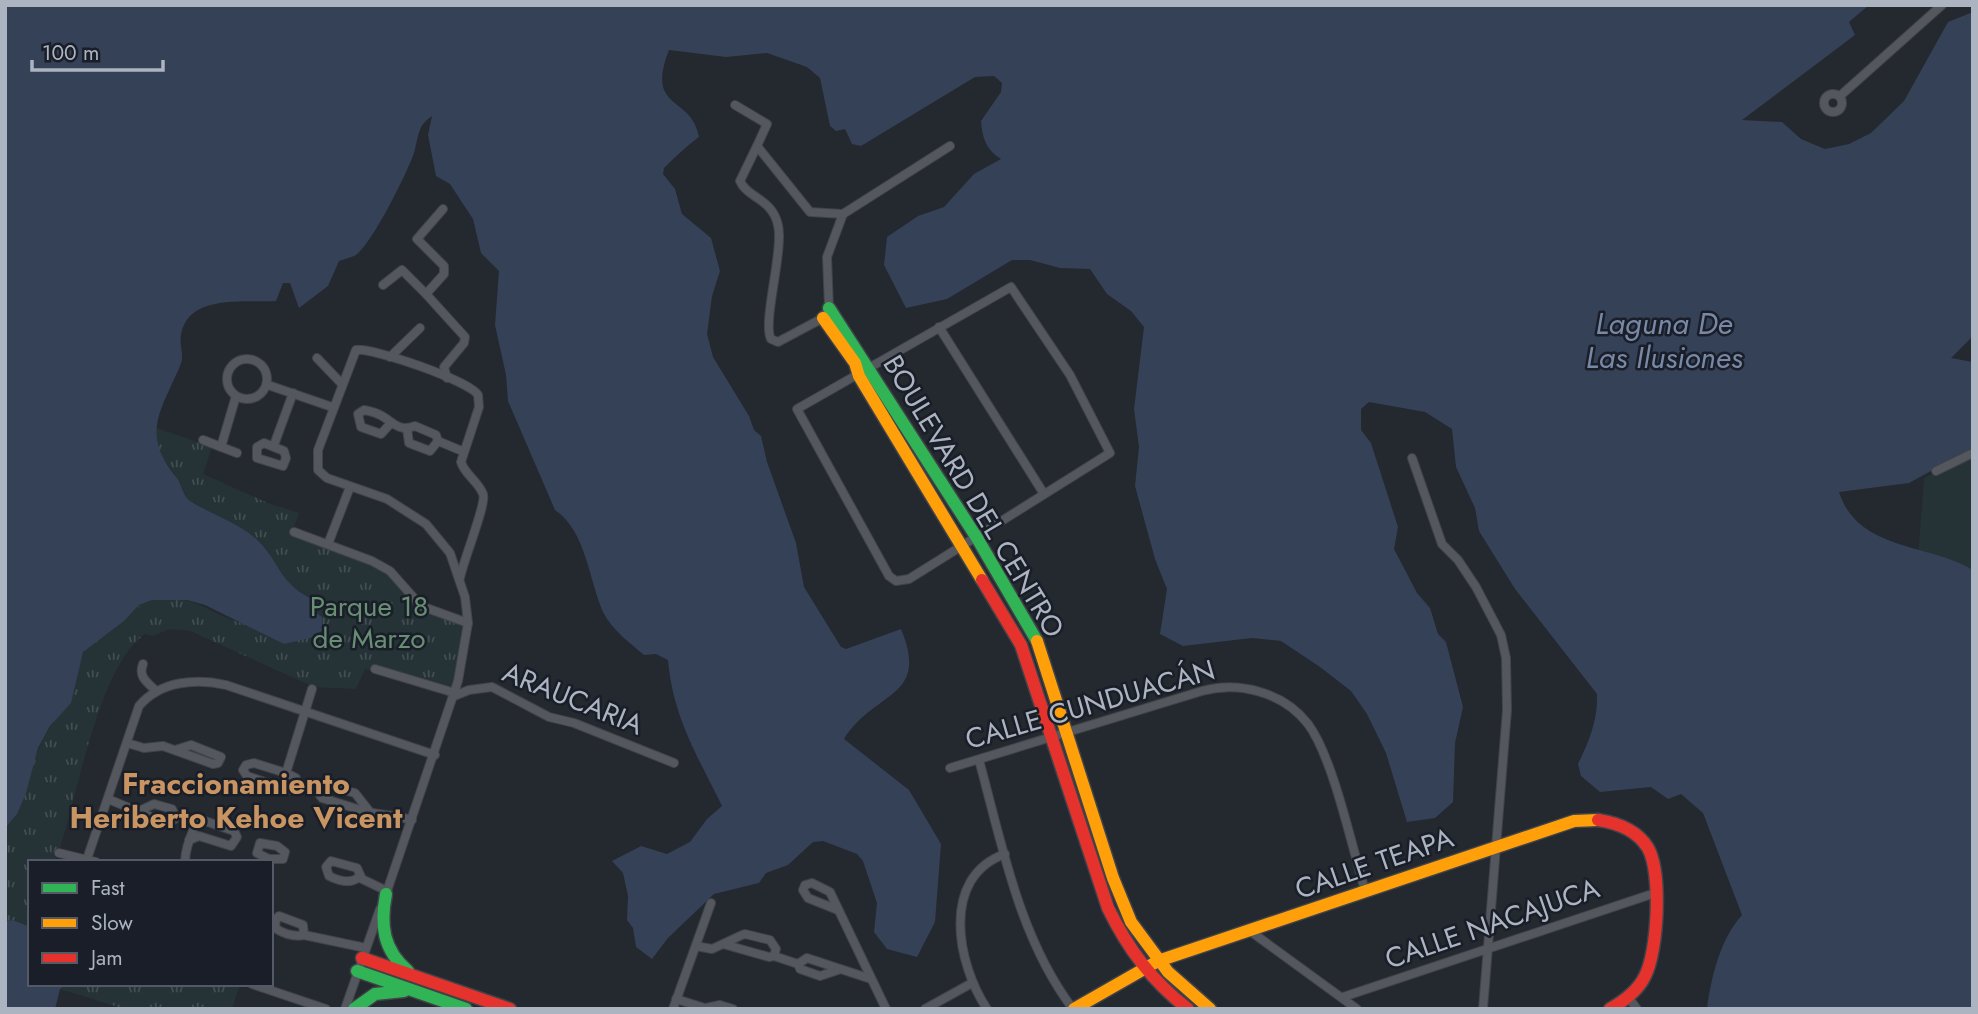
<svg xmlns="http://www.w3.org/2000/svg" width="1978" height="1014" viewBox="0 0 1978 1014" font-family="Jost,sans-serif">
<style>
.grass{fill:#253336}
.park{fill:url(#park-tufts)}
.water{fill:#354157}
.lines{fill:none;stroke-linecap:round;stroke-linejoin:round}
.street-casing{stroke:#404348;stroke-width:10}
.fast-casing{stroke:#404348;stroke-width:15}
.slow-casing{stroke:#404348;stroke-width:15}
.jam-casing{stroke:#404348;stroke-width:15}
.street{stroke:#54575d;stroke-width:8}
.fast{stroke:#30b455;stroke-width:12}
.slow{stroke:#ff9f0a;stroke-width:12}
.jam{stroke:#e5322d;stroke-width:12}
.labels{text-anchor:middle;stroke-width:5;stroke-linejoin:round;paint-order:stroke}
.street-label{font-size:28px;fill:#adb4c1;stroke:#191e28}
.park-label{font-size:28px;fill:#688e73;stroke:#191e28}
.water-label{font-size:30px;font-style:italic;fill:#7889a7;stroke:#191e28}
.neighbourhood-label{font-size:30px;font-weight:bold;fill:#c89462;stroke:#191e28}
</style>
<defs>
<pattern id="park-tufts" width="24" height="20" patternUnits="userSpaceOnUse" patternTransform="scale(1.75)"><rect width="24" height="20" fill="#253336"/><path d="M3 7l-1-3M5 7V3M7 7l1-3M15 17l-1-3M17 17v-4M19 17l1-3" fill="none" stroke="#424e51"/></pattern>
</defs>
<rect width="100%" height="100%" fill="#24282f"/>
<!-- grass -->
<path class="grass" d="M1973 453V580L1918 557 1924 478Z"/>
<!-- park -->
<g class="park">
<path d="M156 428 212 447 203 474 268 503 299 513 292 532 389 573 411 600 466 625 455 693 365 669 356 689 314 687 190 631 169 629 153 636 145 634C96 668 77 805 55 862H30V927L13 920 5 921V828C29 803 27 774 40 746 48 727 61 715 68 696 74 682 76 663 84 651 93 639 111 633 122 622 132 614 138 603 151 600 193 592 208 614 242 623 256 627 299 615 315 612L312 599 291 586 281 576 266 552 187 499 180 482 157 449Z"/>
<path d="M68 984H240L232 1009H125L60 989Z"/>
</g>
<!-- water -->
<g class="water">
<path d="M5 5H1869L1849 22 1855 35 1742 120 1782 122 1801 139 1825 149 1849 144 1871 133 1904 101 1948 22 1973 12V336L1951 358 1973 362V448L1909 483 1839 492C1858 551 1928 543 1973 570V1009H1707C1711 978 1720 939 1742 915L1703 813 1681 794 1668 799 1651 787 1600 792 1581 776 1578 764C1589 741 1598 720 1597 694L1515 589 1479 531 1475 508 1456 467 1452 429 1425 412 1369 402 1361 409V430L1371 443 1398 527 1394 549 1417 593 1430 608 1438 634 1446 642 1463 707 1455 743 1453 802 1435 818 1407 822 1386 753 1367 714 1351 691 1320 667 1281 641 1252 638 1183 646 1160 634 1167 589 1155 559 1135 486 1139 447 1134 409 1144 327 1131 311 1107 294 1090 269 1060 268 1030 260H1012L947 299 906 308 884 265 887 237 918 216 944 207 974 174 1001 159C987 151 982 138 981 121L1001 92 1002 83 994 76 975 77 861 146 852 144 845 129 836 131 830 126 820 78 807 67 767 53 726 57 669 50C645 112 691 94 699 137 688 145 674 158 664 168L663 174 675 189 682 214 711 238 720 271 712 296 707 334 713 357 749 416 754 430 761 436 767 462 796 543 804 587 841 647 846 649 901 629C930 699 875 690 844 739L909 790 941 844 935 922 917 957 887 949 874 932 877 903 863 861 857 854 823 841 813 842 788 865 766 873 759 883 714 894 668 938 652 959 636 947 633 928 627 920 628 896 623 873 612 861 641 846 667 854 690 842 707 819 722 806C697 755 673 717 668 660L656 654 644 655C629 642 612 630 603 612 589 580 586 531 555 510L508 401 506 375 495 325 499 271 481 253 473 219 450 184 436 176 428 135 432 116C417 126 419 136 414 153 408 171 370 249 354 256 350 258 344 259 339 261L328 286 299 308 290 283H283L276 301C243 303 188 294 181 335 179 347 185 355 180 366 161 411 140 434 177 478 182 485 183 496 190 501 210 514 237 522 255 538 281 561 276 581 312 599L315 612 322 617 323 630 314 637 284 644 205 605 187 600H152L139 605 124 621 83 652 71 703 50 726 38 748 26 793 17 814 5 828Z"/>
<path d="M13 920 30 927V984H68L60 989 55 1009H5V921Z"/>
</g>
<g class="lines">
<!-- street casing -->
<g class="street-casing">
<g id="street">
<circle cx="1833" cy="103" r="9"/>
<path d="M1840 96 1942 5"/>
<path d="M735 105 767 124 757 146"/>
<path d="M757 146 810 212 843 214 827 257 829 308 823 318 778 342 771 339C762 323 784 250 778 225 772 198 747 198 740 181Z"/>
<path d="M843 214 950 146"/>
<path d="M383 285 402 270 426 294 444 274V266L417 239 443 209"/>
<path d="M1011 287 1070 375 1110 453 909 579 896 581 889 576 797 409Z"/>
<path d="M426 294 465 337 464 343 444 367 447 378"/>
<path d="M939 327 1044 494"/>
<path d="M390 357 420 328"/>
<path d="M317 358 341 383"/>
<circle cx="247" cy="379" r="20"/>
<path d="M268 385 332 407"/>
<path d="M390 424 381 434 361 427 358 414 364 410C370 411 377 413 382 416 394 423 399 432 415 426L436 435 438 441 462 451"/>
<path d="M407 429 409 443 430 451 438 441"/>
<path d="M203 440 237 453"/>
<path d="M264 443 284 451 286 458 283 466 257 458V447Z"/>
<path d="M274 445 293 393"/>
<path d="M221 447 236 396"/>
<path d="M1412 458 1442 544 1458 560 1476 587 1501 635 1506 658 1507 710 1483 1009"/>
<path d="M1936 471 1973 453"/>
<path d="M294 532 372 561 390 571 421 606 468 623"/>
<path d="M328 544 350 487"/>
<path d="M143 664C138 677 147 682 156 691"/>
<path d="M375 669 455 693"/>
<path d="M454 696 469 690 492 687 549 717 574 723 674 763"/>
<path d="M127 743 144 748 163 746 213 764 218 763 221 757 191 745 175 750"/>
<path d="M979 760C1002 844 1019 938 1073 1009"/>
<path d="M950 768 1202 691C1239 681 1283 692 1308 724 1333 757 1352 848 1365 890"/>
<path d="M286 773 254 763 246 765 243 770 247 776 288 790 296 788V778L286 773 312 689"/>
<path d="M108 799 168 824 176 818 172 809 154 804 139 811"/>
<path d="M370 812 355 793 320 784 317 791 322 798 367 812C383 815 397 816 412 820"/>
<path d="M59 853 96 862"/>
<path d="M87 859 139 706C160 681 196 678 226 685L435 755"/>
<path d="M185 862C185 849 190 837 195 826L197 823 205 821 234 831 237 837 231 846 199 836 189 840"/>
<path d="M268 862 269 859 257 853 260 843 277 846 285 852 283 859H269"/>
<path d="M359 877C351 884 339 881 329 876L326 867 331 861 357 868 362 879 387 891"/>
<path d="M385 897 458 681 468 623 465 597 450 553 426 524 387 499 327 478 318 470V450L356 350C372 347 470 381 478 395L479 407 461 462C465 475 478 481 483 494 487 503 463 561 460 578"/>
<path d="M838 910 808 898 803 890 805 885 812 883 830 892 886 1009"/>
<path d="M1250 931 1357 1009"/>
<path d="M304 935C294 937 284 934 275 928L276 919 279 916 303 925 304 935 366 948"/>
<path d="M696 946 712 949 742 935 745 934 770 940 776 949 774 956 769 957 723 944"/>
<path d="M774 956 798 964"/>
<path d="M841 969 820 976 800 969 798 964 807 958 871 979"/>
<path d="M252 984 326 1009"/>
<path d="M1343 997 1655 893"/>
<path d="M1628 997 1637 1009"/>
<path d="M676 999 708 1009"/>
<path d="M706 1008 720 1005 733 1009"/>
<path d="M345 1009 380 909"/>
<path d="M673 1009 711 903"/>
<path d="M925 1009 972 983"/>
<path d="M987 1009C957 964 940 877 1005 854"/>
</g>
</g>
<!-- fast casing -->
<g class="fast-casing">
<g id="fast">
<path d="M829 308 977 538 1037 641"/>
<path d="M386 894C380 925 383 950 408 971"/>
<path d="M357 971 466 1009"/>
<path d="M354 1009 375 994 404 991"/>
</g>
</g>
<!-- slow casing -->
<g class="slow-casing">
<g id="slow">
<path d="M823 318 855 363 859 376 982 580"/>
<path d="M1037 641 1113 878 1131 922 1168 972 1210 1009"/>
<path d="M1074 1009 1158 961 1574 821 1598 820"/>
</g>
</g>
<!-- jam casing -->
<g class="jam-casing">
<g id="jam">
<path d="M982 580 1021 645 1108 908C1128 949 1152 981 1188 1009"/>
<path d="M1598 820C1618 823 1637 830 1648 848 1662 873 1658 951 1645 976 1638 991 1624 1001 1610 1009"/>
<path d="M362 958 510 1009"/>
</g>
</g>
<!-- street -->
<use href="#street" class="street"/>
<!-- fast -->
<use href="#fast" class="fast"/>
<!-- slow -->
<use href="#slow" class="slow"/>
<!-- jam -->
<use href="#jam" class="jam"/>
</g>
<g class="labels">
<!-- street labels -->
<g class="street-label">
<text transform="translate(974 496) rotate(59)" y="10">BOULEVARD DEL CENTRO</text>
<text transform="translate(573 698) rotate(22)" y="10">ARAUCARIA</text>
<text transform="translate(1090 704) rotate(-16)" y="10">CALLE CUNDUACÁN</text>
<text transform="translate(1374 863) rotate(-19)" y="10">CALLE TEAPA</text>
<text transform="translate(1492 923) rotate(-19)" y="10">CALLE NACAJUCA</text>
</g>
<!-- park labels -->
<g class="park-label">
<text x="369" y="616">Parque 18<tspan x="369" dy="32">de Marzo</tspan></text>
</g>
<!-- water labels -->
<g class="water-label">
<text x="1664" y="334">Laguna De<tspan x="1664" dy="34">Las Ilusiones</tspan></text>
</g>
<!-- neighbourhood labels -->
<g class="neighbourhood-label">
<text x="236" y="794">Fraccionamiento<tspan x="236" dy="34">Heriberto Kehoe Vicent</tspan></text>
</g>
</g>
<!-- border -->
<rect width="1978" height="1014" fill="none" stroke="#adb4c1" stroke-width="14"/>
<!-- legend -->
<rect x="28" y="860" width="245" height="126" fill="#191e28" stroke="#545a65" stroke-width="2"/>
<rect x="42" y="883" width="35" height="10" fill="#30b455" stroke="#545a65" stroke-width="2"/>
<text x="91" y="895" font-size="21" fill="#adb4c1">Fast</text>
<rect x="42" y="918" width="35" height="10" fill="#ff9f0a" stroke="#545a65" stroke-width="2"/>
<text x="91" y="930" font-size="21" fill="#adb4c1">Slow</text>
<rect x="42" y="953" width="35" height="10" fill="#e5322d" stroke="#545a65" stroke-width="2"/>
<text x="91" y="965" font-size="21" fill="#adb4c1">Jam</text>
<!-- scale -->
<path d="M32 60v10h131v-10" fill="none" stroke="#adb4c1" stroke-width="3.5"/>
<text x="42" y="60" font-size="21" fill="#adb4c1" stroke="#191e28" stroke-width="5" paint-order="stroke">100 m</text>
</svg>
